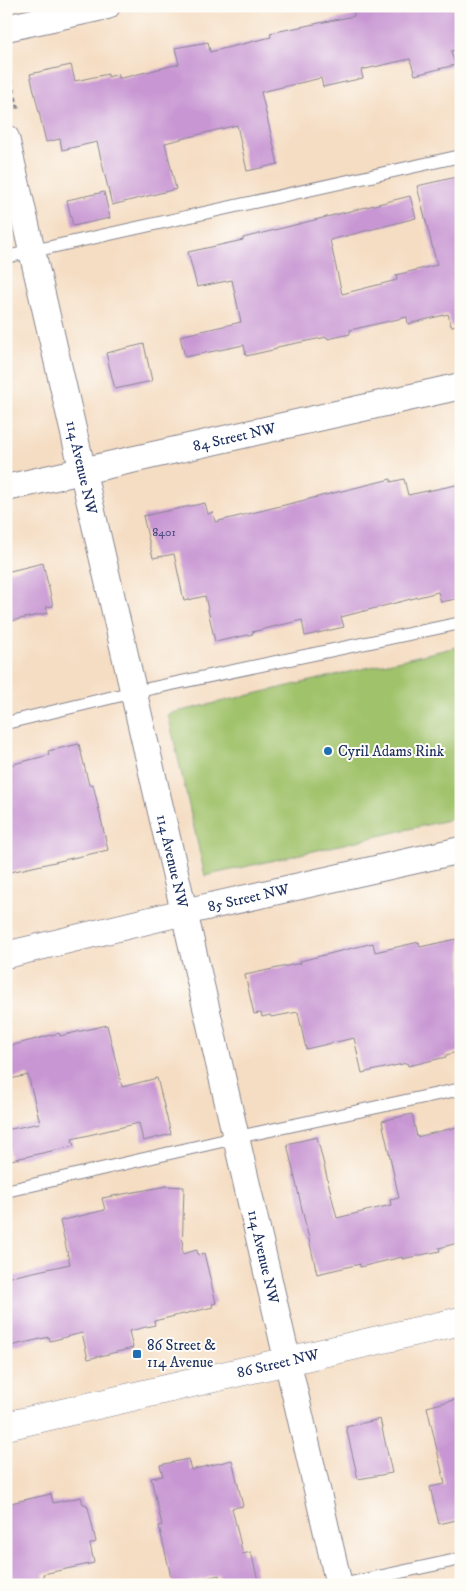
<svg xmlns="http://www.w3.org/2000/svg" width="467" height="1591" viewBox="0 0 467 1591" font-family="'IM FELL DW Pica',serif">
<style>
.green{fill:#a0c26b;stroke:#5e7864}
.building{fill:#c896d3}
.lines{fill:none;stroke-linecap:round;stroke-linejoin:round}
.lane-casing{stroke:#888690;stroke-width:14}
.street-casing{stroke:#888690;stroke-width:28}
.secondary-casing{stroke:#888690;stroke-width:29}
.path{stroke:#888690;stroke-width:3;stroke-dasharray:4 4;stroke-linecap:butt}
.lane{stroke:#fff;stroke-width:12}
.street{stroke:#fff;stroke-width:26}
.secondary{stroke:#fff;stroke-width:28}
.poi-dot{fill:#1f6fb2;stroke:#fdfcf7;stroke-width:2}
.labels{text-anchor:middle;stroke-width:4;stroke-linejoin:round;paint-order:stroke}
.number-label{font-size:12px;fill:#46497b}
.street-label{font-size:15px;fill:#1b2f5e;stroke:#fdfcf7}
.poi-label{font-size:15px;fill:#1b2f5e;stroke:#fdfcf7;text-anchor:start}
</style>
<rect width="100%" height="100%" fill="#fdfcf7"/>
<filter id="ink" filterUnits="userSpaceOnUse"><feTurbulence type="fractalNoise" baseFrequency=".02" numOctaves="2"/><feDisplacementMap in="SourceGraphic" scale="10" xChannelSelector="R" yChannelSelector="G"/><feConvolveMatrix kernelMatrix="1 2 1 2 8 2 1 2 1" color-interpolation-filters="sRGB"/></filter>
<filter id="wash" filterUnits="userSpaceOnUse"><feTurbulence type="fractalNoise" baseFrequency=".0096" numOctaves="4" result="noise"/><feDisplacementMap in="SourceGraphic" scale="20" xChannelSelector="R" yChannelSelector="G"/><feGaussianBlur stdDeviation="1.12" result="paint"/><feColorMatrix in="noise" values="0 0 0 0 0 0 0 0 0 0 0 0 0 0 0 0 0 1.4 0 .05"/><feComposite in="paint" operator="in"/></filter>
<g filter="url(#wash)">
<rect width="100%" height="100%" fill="#f5ddc3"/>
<!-- green -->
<path class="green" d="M461 646V817L205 876 168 714Z"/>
<g id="blocks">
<!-- building -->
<g class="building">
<path d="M385 6H461V49L451 51 455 65 415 75 410 59 361 70 363 78 323 87 321 78 261 92 278 164 247 171 237 125 165 143 176 189 112 205 97 142 62 150 60 139 46 142 30 74 71 65 75 81 108 74V77L118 74 119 78H122L179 64 175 48 208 42 210 52 271 37 270 33 354 16V13Z"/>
<path d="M461 176V325L451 326 448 314 408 324 407 317 350 330V334L328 339 327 337 277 347V349L246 356 244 345 185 357 180 336 241 322 232 280 197 287 188 252 243 240V238L410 196 416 218 330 240 342 294 397 280 396 275 437 265 417 186Z"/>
<path d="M104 192 110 218 73 226 67 200Z"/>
<path d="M144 344 152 381 115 389 106 353Z"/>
<path d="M391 479V482L404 479 408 495 461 484V598L441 602 438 592 341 617 344 627 305 636 302 620 252 632 253 634 215 642 205 596 184 601 174 554 153 558 143 516 205 503 208 514 213 512 215 522Z"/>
<path d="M43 563 53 606 46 607 48 613 6 622V572Z"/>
<path d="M79 744 89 785 93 784 108 850 6 873V766L49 755 48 751Z"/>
<path d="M461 938V1051L446 1055V1057L408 1066 407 1063 362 1073 354 1038 306 1049 298 1012 271 1017 270 1015 262 1017 261 1013 254 1014 245 975 301 963 300 961 373 943 375 952 419 942 420 947Z"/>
<path d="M107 1025 122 1087 157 1078 171 1134 143 1141 139 1123 72 1139 74 1146 11 1160 6 1139V1130L40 1123 28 1075 6 1080V1047L59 1033 60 1036Z"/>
<path d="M412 1114 417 1137 461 1126V1242L439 1248 440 1251 402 1259V1257L360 1267V1264L317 1274 287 1144 317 1137 337 1218 391 1205 390 1200 399 1198 382 1121Z"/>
<path d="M167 1186 184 1187 182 1254 197 1250 198 1255 204 1253 216 1303 212 1304 213 1307 154 1321 155 1325 129 1331 133 1348 88 1359 82 1333 50 1341 49 1337 6 1347V1278L70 1264 60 1221 105 1210 102 1198Z"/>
<path d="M461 1398V1519L439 1524 430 1487 445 1484 427 1407Z"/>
<path d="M380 1419 392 1473 358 1479 346 1427Z"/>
<path d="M188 1459 191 1470 232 1460 243 1506 232 1508 243 1554 251 1552 259 1585H221L219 1575 179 1585H173L159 1526 162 1525 151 1478 163 1476 160 1465Z"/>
<path d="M51 1494 53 1503 81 1497 83 1504H86L87 1507H88L96 1542 90 1544 94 1563 43 1574 45 1585H6V1504Z"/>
</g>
</g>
</g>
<g filter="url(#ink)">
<use href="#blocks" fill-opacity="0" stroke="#888690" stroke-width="1"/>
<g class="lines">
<!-- lane casing -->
<g class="lane-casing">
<g id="lane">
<path d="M6 257 461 156"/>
<path d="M6 723 134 692 461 623"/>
<path d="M6 1191 252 1134 461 1089"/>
<path d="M341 1585 461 1559"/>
</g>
</g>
<!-- street casing -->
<g class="street-casing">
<g id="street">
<path d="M6 28 107 6"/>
<path id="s1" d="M6 138 339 1585"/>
<path id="s2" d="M6 488 461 386"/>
<path id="s3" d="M6 955 184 912 461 850"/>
</g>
</g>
<!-- secondary casing -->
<g class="secondary-casing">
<g id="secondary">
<path id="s4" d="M6 1426 461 1321"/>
</g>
</g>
<!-- path -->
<path class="path" d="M6 58 19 112"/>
<!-- lane -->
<use href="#lane" class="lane"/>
<!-- street -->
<use href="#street" class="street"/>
<!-- secondary -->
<use href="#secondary" class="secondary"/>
</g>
</g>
<!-- markers -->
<g class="poi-dot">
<circle cx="328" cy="751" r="5"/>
<rect x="132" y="1349" width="10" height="10" rx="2.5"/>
</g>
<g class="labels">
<!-- number labels -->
<g class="number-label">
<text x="164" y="536">8401</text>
</g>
<!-- street labels -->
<g class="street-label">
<text dy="5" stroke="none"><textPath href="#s2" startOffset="234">84 Street NW</textPath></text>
<text dy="5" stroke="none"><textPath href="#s1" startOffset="338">114 Avenue NW</textPath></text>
<text dy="5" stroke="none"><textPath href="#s1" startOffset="742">114 Avenue NW</textPath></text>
<text dy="5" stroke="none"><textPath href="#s3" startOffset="249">85 Street NW</textPath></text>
<text dy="5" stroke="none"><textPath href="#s1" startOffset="1148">114 Avenue NW</textPath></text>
<text dy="5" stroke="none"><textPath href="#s4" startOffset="279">86 Street NW</textPath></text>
</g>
<!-- poi labels -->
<g class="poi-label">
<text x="338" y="756">Cyril Adams Rink</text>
<text x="147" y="1350">86 Street &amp;<tspan x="147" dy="17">114 Avenue</tspan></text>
</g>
</g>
<!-- margin -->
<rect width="467" height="1591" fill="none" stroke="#fdfcf7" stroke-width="25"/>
</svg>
